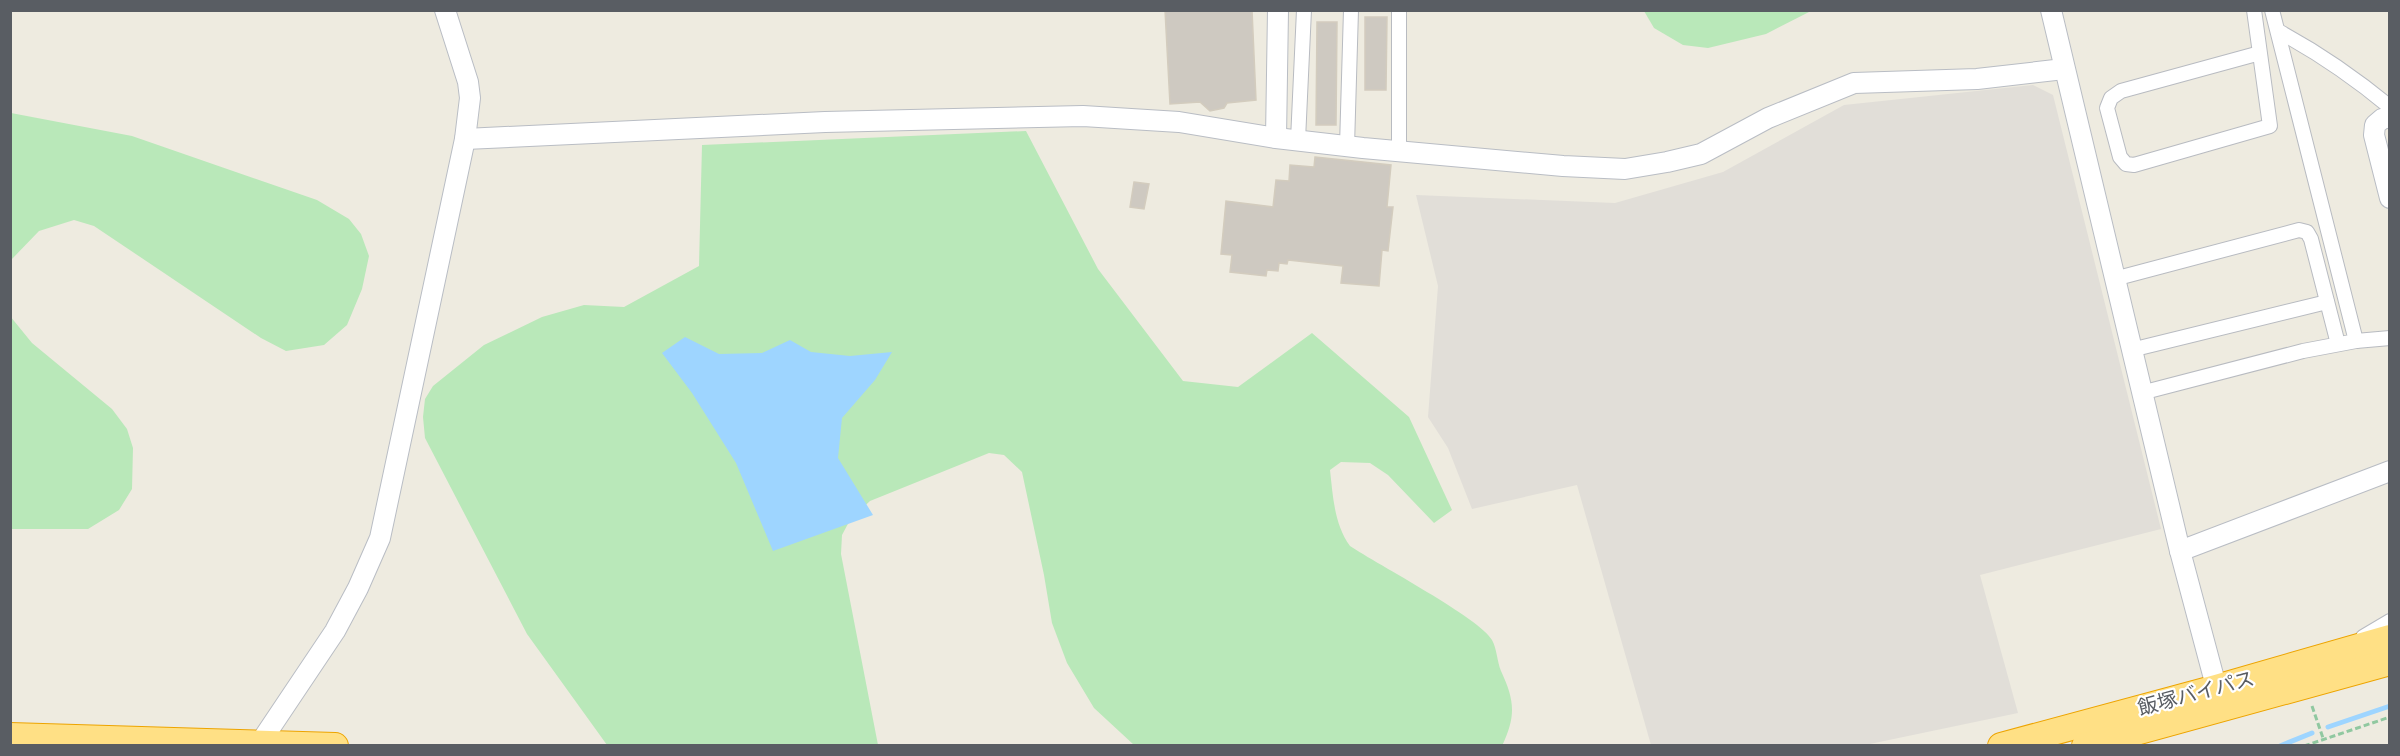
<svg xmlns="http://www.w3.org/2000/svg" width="2400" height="756" viewBox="0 0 2400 756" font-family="Ubuntu,'Noto Sans JP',sans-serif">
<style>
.industrial{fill:#e1ded8}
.green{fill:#b9e8b9}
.water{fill:#9ed5ff}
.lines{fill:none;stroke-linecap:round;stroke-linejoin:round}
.stream{stroke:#9ed5ff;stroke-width:5}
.building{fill:#cec9c1;stroke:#d3ccbe;stroke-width:1.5}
.street-casing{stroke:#b8bbc1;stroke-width:16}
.secondary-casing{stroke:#b9bdc4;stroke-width:22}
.highway-casing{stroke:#eda400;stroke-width:28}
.path{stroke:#90c8a0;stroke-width:3;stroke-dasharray:6 3;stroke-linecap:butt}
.street{stroke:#fff;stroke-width:14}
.secondary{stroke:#fff;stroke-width:20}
.highway{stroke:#ffe085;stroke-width:26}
.labels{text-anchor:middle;stroke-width:4.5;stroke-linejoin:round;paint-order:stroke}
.street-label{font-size:20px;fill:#595d63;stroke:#fff}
</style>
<rect width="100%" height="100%" fill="#eeebe0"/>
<!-- industrial -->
<path class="industrial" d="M2033 85 2053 95 2161 529 1980 575 2018 713 1865 745H1651L1577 485 1472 509 1448 448 1428 417 1438 286 1416 195 1615 203 1723 172 1844 105Z"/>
<!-- green -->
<g class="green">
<path d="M1644 11H1811L1766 34 1708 48 1683 45 1654 28Z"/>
<path d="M11 113 132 136 317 200 349 219 361 234 369 256 362 289 347 325 324 345 286 351 261 338 94 226 74 220 39 231 12 259 11 265Z"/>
<path d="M1026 131 1098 269 1183 381 1238 387 1312 333 1409 417 1452 510 1434 523 1388 475 1370 463 1341 462 1330 470C1333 496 1334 524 1350 546 1377 564 1481 619 1492 640 1497 649 1497 661 1501 671 1515 701 1516 716 1502 746L1134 745 1094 708 1067 663 1052 623 1044 575 1022 472 1004 455 989 453 870 501 850 520 842 535 841 554 878 745H607L527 634 425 438 423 417 425 399 433 386 484 345 542 317 584 305 624 307 699 266 702 145Z"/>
<path d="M10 316 32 343 112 409 127 429 133 448 132 489 119 510 88 529H11Z"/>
</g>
<!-- water -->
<path class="water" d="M685 337 719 354 762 353 790 340 811 352 850 356 892 352 875 380 842 418 838 458 873 515 773 551 736 463 692 393 662 353Z"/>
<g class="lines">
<!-- stream -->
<g class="stream">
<path d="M2328 727 2390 706"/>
<path d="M2280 746 2312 733"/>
</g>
</g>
<!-- building -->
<g class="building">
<path d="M1165 10H1252L1256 100 1227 103 1224 108 1210 111 1200 102 1170 104Z"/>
<path d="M1365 17H1387L1386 90H1365Z"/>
<path d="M1317 22H1337L1336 125H1316Z"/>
<path d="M1315 157 1391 165 1387 207H1393L1388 251 1382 250 1379 286 1341 283 1343 266 1288 260 1287 264 1279 263 1278 271 1267 270 1266 276 1230 272 1232 255 1221 254 1226 201 1273 207 1276 180 1289 181 1290 165 1314 167Z"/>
<path d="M1134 182 1149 184 1144 209 1130 207Z"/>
</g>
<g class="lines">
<!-- street casing -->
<g class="street-casing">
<g id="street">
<path d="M1399 10V151"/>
<path d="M2254 10 2270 126 2134 165 2126 164 2120 157 2107 108 2111 98 2121 91 2260 53"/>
<path d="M2278 31C2317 52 2355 78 2390 107"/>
<path d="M1298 140 1304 10"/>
<path d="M1347 146 1351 10"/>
<path d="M2114 279 2299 230 2307 232 2311 239 2338 344"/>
<path d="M2356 341 2390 338"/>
<path d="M2131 350 2327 302"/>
<path d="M2141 393 2303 351 2356 341 2272 10"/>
<path d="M2363 637 2390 621"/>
</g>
</g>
<!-- secondary casing -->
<g class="secondary-casing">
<g id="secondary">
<path d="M2051 10 2180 551 2220 701"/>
<path d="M2390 117 2382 119 2375 125 2374 135 2390 198"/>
<path d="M1276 138 1278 10"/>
<path d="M465 139 825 122 1083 116 1179 122 1276 138 1363 148 1563 166 1625 169 1667 162 1701 154 1768 118 1854 83 1977 79 2064 69"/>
<path d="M2180 551 2390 471"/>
<path d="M258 746 335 631 358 588 380 538 465 139 470 98 468 82 445 10"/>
</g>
</g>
<!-- highway casing -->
<g class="highway-casing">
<g id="highway">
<path d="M10 736 335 746"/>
<path d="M2001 746 2216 688 2390 638"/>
<path d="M2085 746 2390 662"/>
</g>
</g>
<!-- path -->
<g class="path">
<path d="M2312 706 2323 738"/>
<path d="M2304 746 2390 717"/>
</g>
<!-- street -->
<use href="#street" class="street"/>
<!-- secondary -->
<use href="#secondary" class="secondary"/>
<!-- highway -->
<use href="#highway" class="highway"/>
</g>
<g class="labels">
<!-- street labels -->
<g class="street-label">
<text transform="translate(2196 693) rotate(-15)" y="7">飯塚バイパス</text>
</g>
</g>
<!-- border -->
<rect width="2400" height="756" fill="none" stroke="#595d63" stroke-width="24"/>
</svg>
